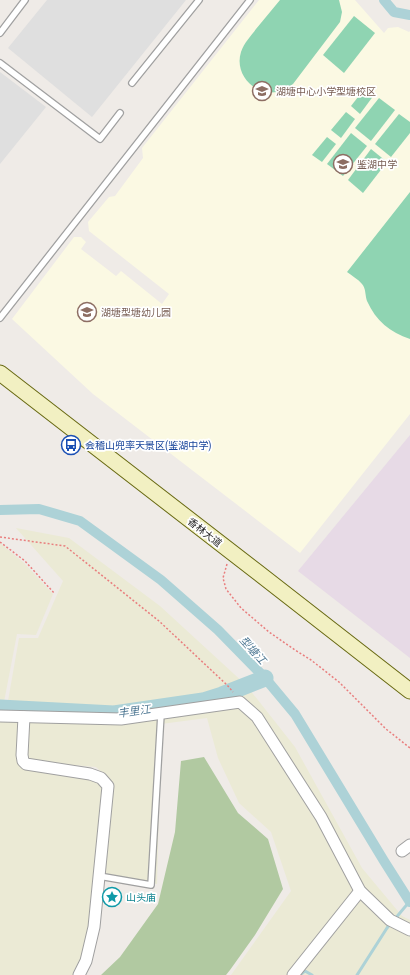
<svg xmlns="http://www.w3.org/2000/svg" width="410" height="975" viewBox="0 0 410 975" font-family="'Roboto Condensed','Noto Sans SC',sans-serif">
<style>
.industrial{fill:#e7dae6}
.education{fill:#fbf9e3}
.farmland{fill:#ebead5}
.forest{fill:#b1c9a1}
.pitch{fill:#8fd4b2}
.parking{fill:#dfdfdf}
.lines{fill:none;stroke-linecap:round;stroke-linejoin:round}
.stream{stroke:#add2d7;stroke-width:3}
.canal{stroke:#add2d7;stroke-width:10}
.river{stroke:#add2d7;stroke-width:17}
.lane-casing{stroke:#a0a0a0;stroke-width:8}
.street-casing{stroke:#a0a0a0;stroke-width:13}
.secondary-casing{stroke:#696a13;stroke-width:17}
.path{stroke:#e97e7e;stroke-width:1.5;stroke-dasharray:2 2;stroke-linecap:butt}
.lane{stroke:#fff;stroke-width:5.5}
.street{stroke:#fff;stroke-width:11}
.secondary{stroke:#f2f0c2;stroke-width:15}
.labels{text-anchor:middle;stroke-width:3.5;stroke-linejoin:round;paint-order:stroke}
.education-label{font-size:10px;fill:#785e54;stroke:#fff;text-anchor:start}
.transit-label{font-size:10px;fill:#164399;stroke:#fff;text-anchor:start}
.street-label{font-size:10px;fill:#1f1f1f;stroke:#fff}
.culture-label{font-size:10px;fill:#0d838f;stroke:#fff;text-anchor:start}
.water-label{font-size:11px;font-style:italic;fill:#507994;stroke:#fff}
</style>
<rect width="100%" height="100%" fill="#efebe7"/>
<!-- industrial -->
<path class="industrial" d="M410 435V658L298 571Z"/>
<!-- education -->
<path class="education" d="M259 0H355L384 33 388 28 398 27 409 32 410 31V414L300 553 93 394 12 319 74 237H81L86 242 81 249 116 276 121 271 162 304 169 294 89 231 88 222 109 197 115 196 143 158 142 148Z"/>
<!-- farmland -->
<g class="farmland">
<path d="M16 528 69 538 160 606 246 685 295 747 362 868 402 916 410 920V975H231L291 891 271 832 239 803 218 758 207 718 161 724 157 884 105 875 114 784 96 767 27 761 26 703 8 701 19 638H38L63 581Z"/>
<path d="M0 543 24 563 53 594 36 635 17 634 4 702H0Z"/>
<path d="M0 719 22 720 19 757 21 768 96 781 102 787 89 927 83 960 76 975H0Z"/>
</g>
<!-- forest -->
<path class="forest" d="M204 757 238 813 268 839 283 889 255 935 230 970 226 975H101L120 957 158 904 175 832 181 761Z"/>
<!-- pitch -->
<g class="pitch">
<path d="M280 0H339L342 12 340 22 293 84C288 87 283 91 277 92 254 96 234 74 241 52 244 43 251 36 256 29 264 19 272 10 280 0Z"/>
<path d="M354 16 375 33 344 73 323 55Z"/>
<path d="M365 88 374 95 360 114 351 106Z"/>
<path d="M379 98 395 110 371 141 355 128Z"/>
<path d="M346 112 355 119 341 138 331 130Z"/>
<path d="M399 114 410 122V133L391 157 375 144Z"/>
<path d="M351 133 367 146 343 176 327 164Z"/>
<path d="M327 137 336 144 322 162 312 155Z"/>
<path d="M371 149 387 162 363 193 348 180Z"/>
<path d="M410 192V339C390 332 376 321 367 301 365 296 366 288 362 284 358 279 352 276 347 272Z"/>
</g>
<!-- parking -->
<g class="parking">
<path d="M47 0H186L92 117 8 48Z"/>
<path d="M0 72 46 107 0 164Z"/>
</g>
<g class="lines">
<!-- stream -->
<g class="stream">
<path d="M394 920 410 901"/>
<path d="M300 975 305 971 312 975"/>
<path d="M357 975 387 928 390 924"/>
</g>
<!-- canal -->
<g class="canal">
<path d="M384 0 394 12 410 15"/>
<path d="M0 510 39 509 80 521 161 580 218 630 265 678 295 714 384 861 410 902"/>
</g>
<!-- river -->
<path class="river" d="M0 708 114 714 203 701 222 695 265 678"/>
<!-- lane casing -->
<g class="lane-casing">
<g id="lane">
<path d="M0 33 25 0"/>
<path d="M0 63 100 139 120 113"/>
<path d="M132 83 199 0"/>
<path d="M0 318 250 0"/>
<path d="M99 876 151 885 161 714"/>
</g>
</g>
<!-- street casing -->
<g class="street-casing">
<g id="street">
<path d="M0 716 121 719 240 702 257 717 321 817 360 891 390 920 410 930"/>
<path d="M24 717 22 755 23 761 26 764 90 774 101 778 108 786 94 927 86 961 79 975"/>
<path d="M402 851 410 845"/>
<path d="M293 975 360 891"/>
</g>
</g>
<!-- secondary casing -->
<g class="secondary-casing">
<path id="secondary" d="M0 373 256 571 410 691"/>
</g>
<!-- path -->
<g class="path">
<path d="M0 537 65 546 159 621 227 685 233 692"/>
<path d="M0 542 25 561 54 593"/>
<path d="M227 564 223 578 226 589 241 608 269 632 295 650 311 660 339 682 386 729 410 748"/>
</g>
<!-- lane -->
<use href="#lane" class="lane"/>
<!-- street -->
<use href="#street" class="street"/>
<!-- secondary -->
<use href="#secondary" class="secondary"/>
</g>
<!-- icons -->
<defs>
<g id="school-ring" transform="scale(1)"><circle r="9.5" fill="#fff" stroke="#8d6e63" stroke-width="1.5"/><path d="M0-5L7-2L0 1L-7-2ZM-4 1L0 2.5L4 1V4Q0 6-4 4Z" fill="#8d6e63"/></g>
<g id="bus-ring" transform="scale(1)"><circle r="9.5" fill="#fff" stroke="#1a4fb4" stroke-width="1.5"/><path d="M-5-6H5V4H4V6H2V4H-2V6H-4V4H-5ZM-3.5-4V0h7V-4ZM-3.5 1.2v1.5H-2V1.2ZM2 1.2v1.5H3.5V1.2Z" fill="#1a4fb4"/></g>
<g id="sight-ring" transform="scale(1)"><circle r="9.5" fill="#fff" stroke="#0f9aa8" stroke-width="1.5"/><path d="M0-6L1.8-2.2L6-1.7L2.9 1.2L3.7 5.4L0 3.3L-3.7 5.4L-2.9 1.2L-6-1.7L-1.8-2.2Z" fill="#0f9aa8"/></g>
</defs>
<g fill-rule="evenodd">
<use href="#school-ring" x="262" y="91"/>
<use href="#school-ring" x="343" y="164"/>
<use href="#school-ring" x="87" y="312"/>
<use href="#bus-ring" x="71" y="445"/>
<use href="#sight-ring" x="112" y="897"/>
</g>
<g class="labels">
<!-- education labels -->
<g class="education-label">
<text x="276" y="95">湖塘中心小学型塘校区</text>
<text x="357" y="168">鉴湖中学</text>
<text x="101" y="316">湖塘型塘幼儿园</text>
</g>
<!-- transit labels -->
<g class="transit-label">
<text x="85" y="449">会稽山兜率天景区(鉴湖中学)</text>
</g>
<!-- street labels -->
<g class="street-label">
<text transform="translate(205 532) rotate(38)" y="4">香林大道</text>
</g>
<!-- culture labels -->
<g class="culture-label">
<text x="126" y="901">山头庙</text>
</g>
<!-- water labels -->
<g class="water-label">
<text transform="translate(253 650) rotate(48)" y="4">型塘江</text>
<text transform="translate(134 711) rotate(-8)" y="4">丰里江</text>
</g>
</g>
</svg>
